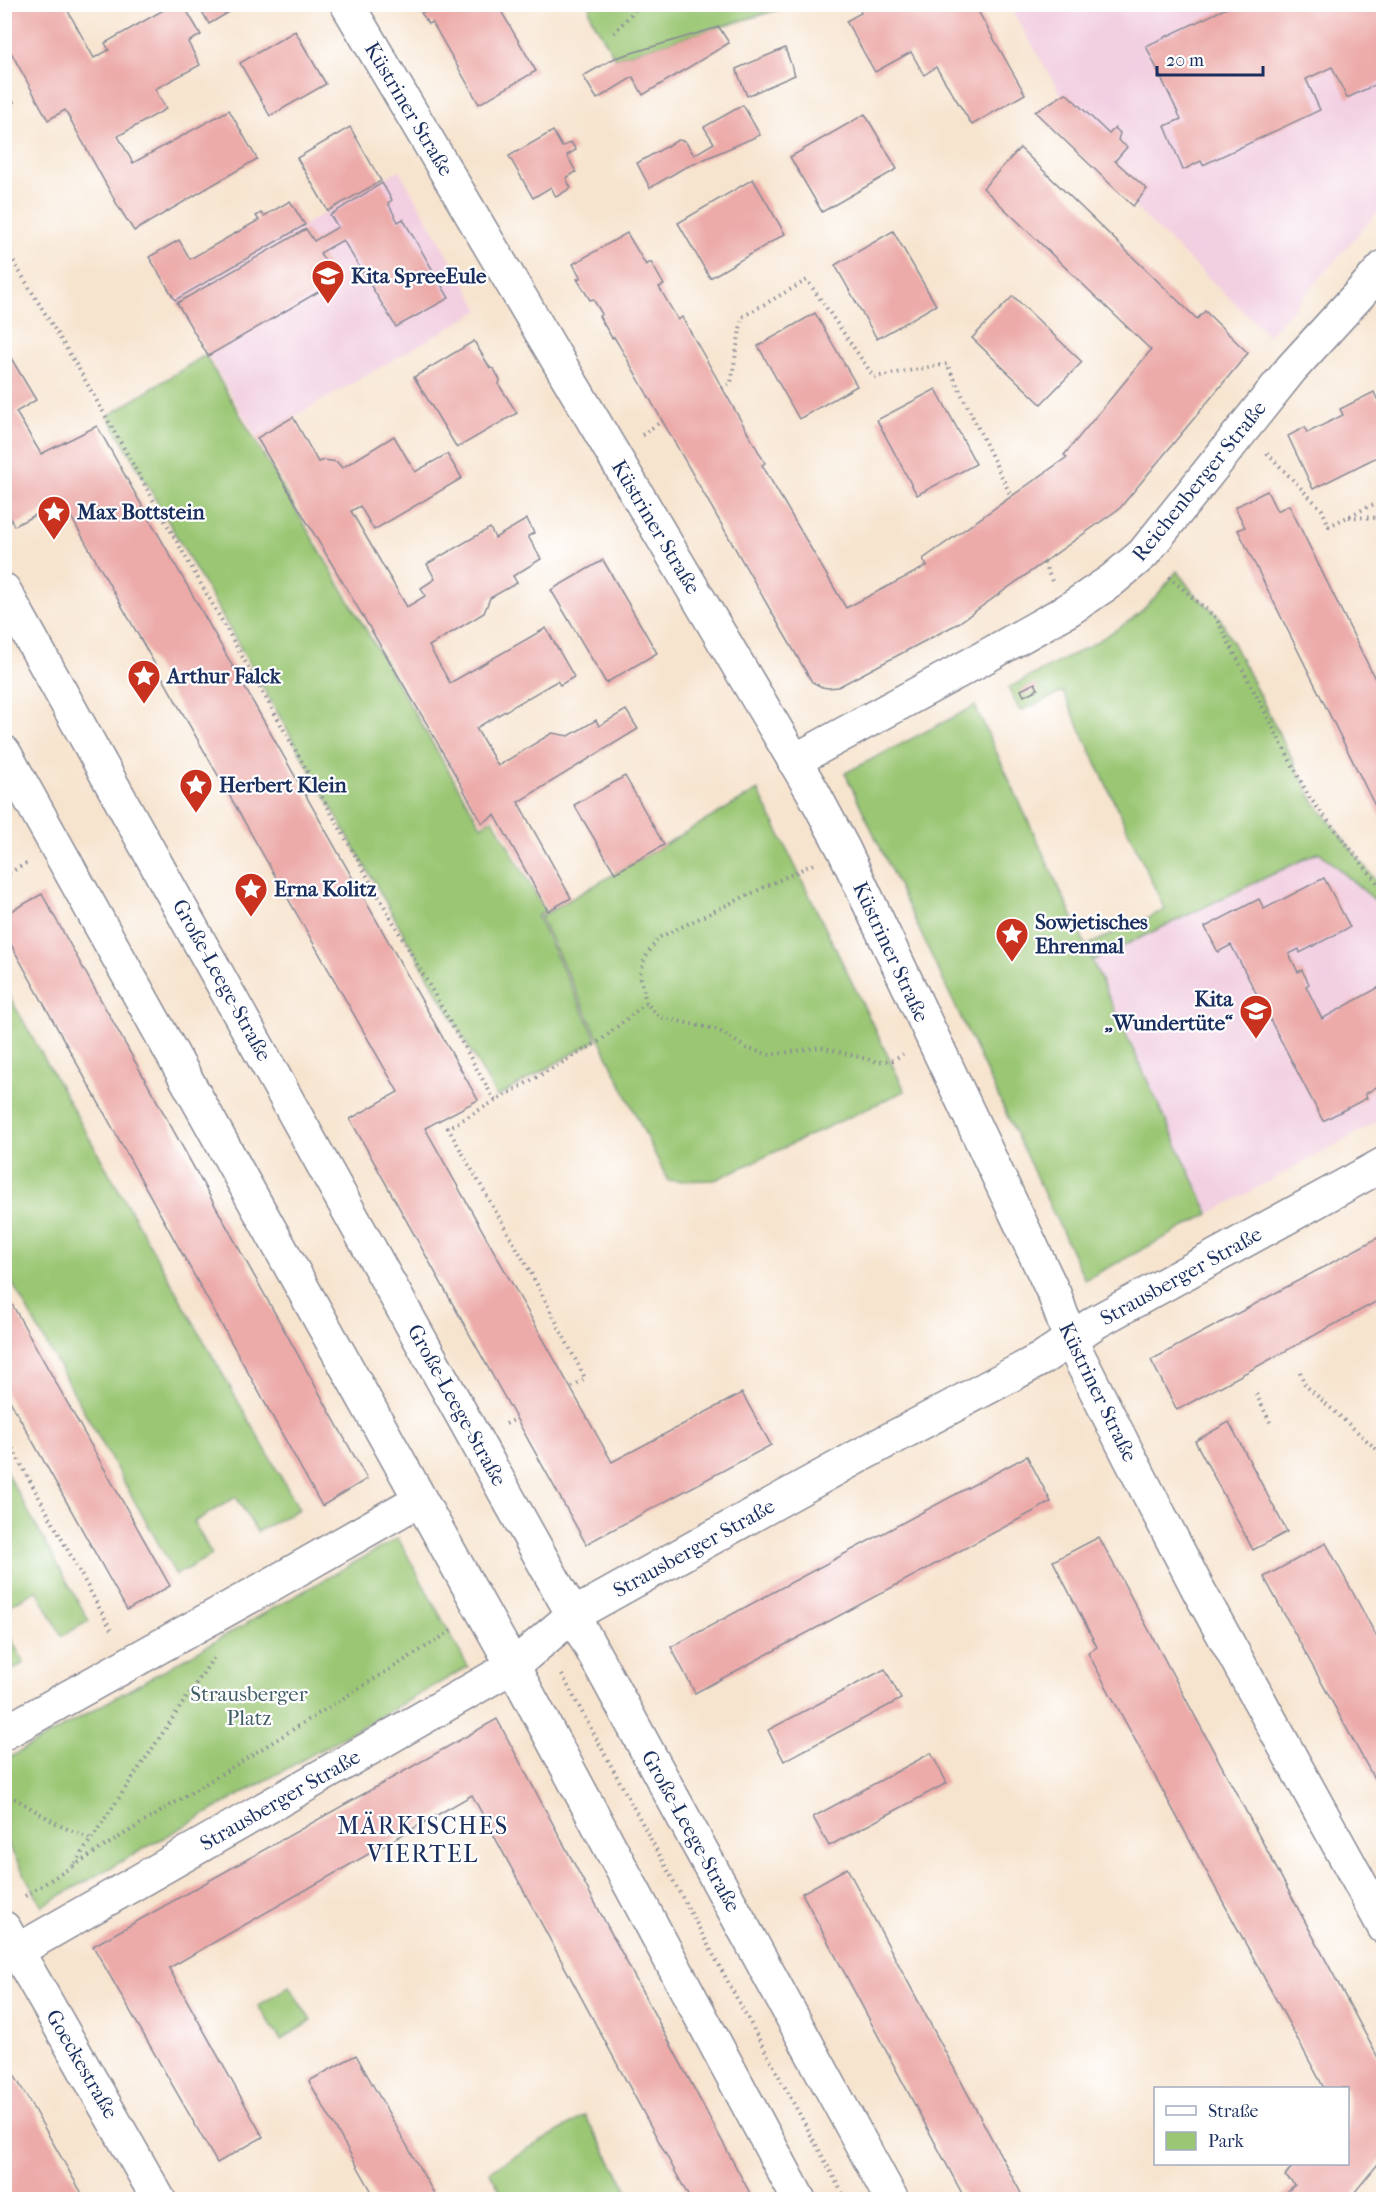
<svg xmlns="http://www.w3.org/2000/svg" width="1388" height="2204" viewBox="0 0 1388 2204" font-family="'IM FELL French Canon',serif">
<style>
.built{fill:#f2cfe1}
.green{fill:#9bc774;stroke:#5b7b69;stroke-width:1.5}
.building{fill:#ecaaa8}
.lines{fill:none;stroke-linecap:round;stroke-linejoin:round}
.minor-casing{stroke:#898a96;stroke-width:36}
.path{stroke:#898a96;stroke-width:4;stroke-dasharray:1.5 4.5;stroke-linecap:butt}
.minor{stroke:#fff;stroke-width:33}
.labels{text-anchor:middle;stroke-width:4.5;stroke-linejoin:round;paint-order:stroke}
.street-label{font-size:21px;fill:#1b2f5e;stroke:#fff}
.poi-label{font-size:21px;font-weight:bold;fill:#1b2f5e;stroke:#fff;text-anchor:start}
.park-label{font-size:21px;fill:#415d65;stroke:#fff}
.quarter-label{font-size:24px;letter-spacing:1.5px;fill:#1b2f5e;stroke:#fff}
</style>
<rect width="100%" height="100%" fill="#fff"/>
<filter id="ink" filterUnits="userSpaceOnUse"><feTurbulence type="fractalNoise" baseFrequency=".0167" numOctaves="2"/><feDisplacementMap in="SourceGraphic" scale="12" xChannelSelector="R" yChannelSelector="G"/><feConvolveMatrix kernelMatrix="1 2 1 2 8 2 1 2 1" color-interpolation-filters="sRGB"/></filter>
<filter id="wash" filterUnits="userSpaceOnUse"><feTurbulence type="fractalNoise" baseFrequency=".008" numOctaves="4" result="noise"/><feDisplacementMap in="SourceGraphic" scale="24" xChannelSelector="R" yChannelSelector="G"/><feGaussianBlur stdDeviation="1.35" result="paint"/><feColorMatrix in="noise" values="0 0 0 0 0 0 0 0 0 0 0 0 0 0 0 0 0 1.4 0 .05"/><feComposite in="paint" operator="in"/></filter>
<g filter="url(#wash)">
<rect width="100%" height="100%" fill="#f7e4cf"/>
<!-- built -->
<g class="built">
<path d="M1009 5H1383V206L1269 336 1035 112 1062 96Z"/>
<path d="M399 170 480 310 257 438 175 300Z"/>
<path d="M1320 851 1383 907V1119L1209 1214 1092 961Z"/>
</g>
<!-- green -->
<g class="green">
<path d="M589 5H794L615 58 591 17Z"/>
<path d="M205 355 481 826 493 819 545 911 537 916 597 1040 497 1097 108 416Z"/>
<path d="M1177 571 1194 594 1219 616 1313 800 1383 890 1384 908 1319 852 1094 960 1089 954 1209 1214 1085 1280 845 773 975 706 1086 946 1165 910 1063 692 1020 711 1008 688C1049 666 1095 646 1133 618 1150 605 1164 587 1177 571Z"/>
<path d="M758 790 905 1091 715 1180 668 1181 540 917Z"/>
<path d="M4 987 299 1509 257 1532 236 1497 194 1522 212 1555 176 1575 5 1270Z"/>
<path d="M4 1468 89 1621 62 1636 37 1590 5 1608Z"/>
<path d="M398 1538 468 1667 42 1906 5 1839V1760Z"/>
<path d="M5 1627 24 1663 5 1674H4Z"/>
<path d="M289 1986 311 2021 281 2040 258 2006Z"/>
<path d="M585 2116 633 2199H505L489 2171Z"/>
</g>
<g id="blocks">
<!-- building -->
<g class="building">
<path d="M5 4H64L94 58 109 50 105 43 174 4H183L201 35 188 42 200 65 155 89 166 109 118 136 133 163 229 110 257 159 134 231 118 206 65 110 48 120 5 41Z"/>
<path d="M198 4H243L209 24Z"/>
<path d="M421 4H497L536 71 479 104 432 22 428 24 424 17 421 13 425 11Z"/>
<path d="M879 4H974L1025 94 972 125 936 67 924 75 911 52 875 72 846 21 861 13 860 10Z"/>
<path d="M1235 4H1383V81L1347 98 1332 67 1306 79 1320 110 1203 165 1201 161 1183 170 1165 126 1181 119 1146 46Z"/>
<path d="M719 27 729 43 643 95 633 77 597 99 583 76 615 58Z"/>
<path d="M295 31 326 84 270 116 240 63Z"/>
<path d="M785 48 795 75 747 96 736 69Z"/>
<path d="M1066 93 1109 134 1115 128 1120 133 1118 140 1127 147 1115 161 1147 189 1133 206 1035 112Z"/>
<path d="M743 105 760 135 682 169 650 188 637 163 678 140 685 141 694 155 714 143 704 127Z"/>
<path d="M865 114 897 169 822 212 790 157Z"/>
<path d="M350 127 381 181 328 211 297 158Z"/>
<path d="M553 131 562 147 571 142 576 150 567 155 576 172 566 178 571 188 556 197 551 187 533 198 509 156Z"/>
<path d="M1020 148 1197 319 1205 311 1248 353 1120 508 957 624 838 687 828 688 822 687 812 682 780 627 623 352 614 337 612 338 599 316 602 314 593 299 590 300 577 279 581 278 573 264 627 233 646 265 651 262 664 285 659 287 678 320 682 317 765 463 762 465 846 608 927 566 923 559 1067 457 1064 455 1151 350 983 188Z"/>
<path d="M753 179 785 234 710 278 678 223Z"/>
<path d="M382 183 392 200 388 203 398 222 403 219 449 298 396 327 343 240 320 253 337 281 208 356 177 303 306 229 314 241 338 227 330 215Z"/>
<path d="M290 201 305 225 175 300 149 257 179 240 190 259 259 220 256 216 261 213 264 216Z"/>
<path d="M893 231 936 305 877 339 835 265Z"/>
<path d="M1013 296 1082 362 1041 404 972 338Z"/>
<path d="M815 313 857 386 799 419 758 346Z"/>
<path d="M474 341 490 368 494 369 500 380 499 385 517 413 457 448 414 377Z"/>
<path d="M5 348 36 400 16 412 41 454 97 426 478 1100 425 1128 612 1462 742 1393 771 1445 586 1544 350 1119 398 1092 62 501 14 526 5 507Z"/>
<path d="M936 389 976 464 917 495 877 420Z"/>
<path d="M1374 392 1377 399 1383 395V454L1313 489 1288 436 1305 427 1307 433 1343 415 1340 409Z"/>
<path d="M293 417 318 462 324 460 337 462 342 468 394 436 415 472 447 454 462 478 374 530 360 506 351 511 407 607 425 596 421 588 435 579 427 564 490 528 495 538 527 519 534 533 528 536 541 559 513 576 517 583 490 598 484 613 429 646 450 683 546 628 574 677 560 685 557 681 476 728 498 766 552 733 569 736 596 720 599 726 626 710 638 729 518 802 571 898 548 911 495 815 482 823 427 724 257 438Z"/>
<path d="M1267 491 1277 511 1289 505 1383 695V822L1238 530 1245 527 1235 507Z"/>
<path d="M603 560 657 653 606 683 551 590Z"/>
<path d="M1035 683 1038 689 1024 696 1021 690Z"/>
<path d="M625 776 664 845 615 873 574 805Z"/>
<path d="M1324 878 1350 927 1300 953 1299 949 1289 954 1298 972 1302 970 1309 984 1306 986 1322 1019 1383 985V1083L1365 1094 1367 1098 1323 1121 1231 945 1218 952 1205 927 1259 899 1264 909Z"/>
<path d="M42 894 367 1479 322 1506 4 932V915Z"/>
<path d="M1383 1235V1298L1177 1410 1151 1360Z"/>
<path d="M4 1290 170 1586 127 1610 4 1390Z"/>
<path d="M1229 1422 1287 1532 1253 1550 1195 1441Z"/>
<path d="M1027 1456 1051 1502 695 1693 671 1647Z"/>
<path d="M1099 1537 1383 2067V2158L1349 2199H1278L1295 2185 1285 2176 1295 2164H1348V2088H1324L1088 1653 1097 1647 1053 1561Z"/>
<path d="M1326 1543 1378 1639 1383 1636V1795L1264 1577Z"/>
<path d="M885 1669 901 1699 784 1761 768 1730Z"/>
<path d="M497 1719 753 2199H690L472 1795 169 1968 263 2137 217 2163 93 1946Z"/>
<path d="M931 1753 947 1783 829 1846 813 1817Z"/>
<path d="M847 1868 1024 2199H965L802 1893Z"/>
<path d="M356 2055 437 2199H376L309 2081Z"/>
<path d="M4 2057 85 2199 4 2198Z"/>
</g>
</g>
</g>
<g filter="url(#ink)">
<use href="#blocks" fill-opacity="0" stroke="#898a96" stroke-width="1.5"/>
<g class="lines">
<!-- minor casing -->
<g class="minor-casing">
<g id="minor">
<path d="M347 4 813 792 844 850 1055 1296 1070 1339 1130 1458 1198 1589 1384 1927"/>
<path d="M4 590 573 1615 892 2200"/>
<path d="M4 752 513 1666 799 2200"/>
<path d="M794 761 983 658 1068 610 1111 581 1143 554 1291 369 1384 267"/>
<path d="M4 1733 258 1592 419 1500"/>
<path d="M4 1928 159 2200"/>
<path d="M17 1951 513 1666 573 1615 857 1457 1041 1359 1096 1322 1384 1164"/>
</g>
</g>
<!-- path -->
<g class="path">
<path d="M614 33 640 4"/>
<path d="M4 94 16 105"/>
<path d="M4 246 77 366 495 1101"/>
<path d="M722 388 731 383 742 317 807 280 874 377 947 364 1011 496"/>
<path d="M642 435 662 421"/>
<path d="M1267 453 1322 510 1329 526 1384 499"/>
<path d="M1349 517 1384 518"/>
<path d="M1044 563 1052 581"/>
<path d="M1169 577 1216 618 1309 797 1384 891"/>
<path d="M813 864 658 938 645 958 640 974 646 1003 660 1017 718 1030 746 1048 770 1055 821 1047 878 1062 893 1060 903 1054"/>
<path d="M4 876 27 863"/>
<path d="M1300 1372 1305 1385 1384 1456"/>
<path d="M572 1387 585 1378 531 1273 448 1128 600 1041 646 1003"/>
<path d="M1256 1394 1271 1424"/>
<path d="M506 1424 516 1419"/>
<path d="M4 1433 113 1633"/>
<path d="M562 1675 846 2200"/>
<path d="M4 1792 61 1826 91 1839"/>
<path d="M73 1866 453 1630"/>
<path d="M25 1896 73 1866 214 1657"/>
</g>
<!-- minor -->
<use href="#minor" class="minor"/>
</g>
</g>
<!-- icons -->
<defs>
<g id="school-pin" transform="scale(1.725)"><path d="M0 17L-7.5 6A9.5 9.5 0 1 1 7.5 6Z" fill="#c8321e" stroke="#fff"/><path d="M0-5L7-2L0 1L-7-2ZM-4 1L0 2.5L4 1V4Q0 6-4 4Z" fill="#fff"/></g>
<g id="sight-pin" transform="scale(1.725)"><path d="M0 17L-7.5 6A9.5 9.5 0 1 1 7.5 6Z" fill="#c8321e" stroke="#fff"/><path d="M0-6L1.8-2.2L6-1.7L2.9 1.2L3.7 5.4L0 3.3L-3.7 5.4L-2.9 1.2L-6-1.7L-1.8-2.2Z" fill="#fff"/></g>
</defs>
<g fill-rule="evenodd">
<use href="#school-pin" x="328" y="276"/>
<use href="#sight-pin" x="54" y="512"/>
<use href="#sight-pin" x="144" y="676"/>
<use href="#sight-pin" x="196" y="785"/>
<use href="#sight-pin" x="251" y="889"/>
<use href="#sight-pin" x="1012" y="934"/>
<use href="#school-pin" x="1256" y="1011"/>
</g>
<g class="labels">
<!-- street labels -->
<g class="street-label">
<text transform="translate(409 109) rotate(59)" y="7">Küstriner Straße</text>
<text transform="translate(1199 481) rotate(-51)" y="7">Reichenberger Straße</text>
<text transform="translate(656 527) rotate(59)" y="7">Küstriner Straße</text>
<text transform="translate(891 952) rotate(65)" y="7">Küstriner Straße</text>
<text transform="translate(222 980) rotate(61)" y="7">Große-Leege-Straße</text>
<text transform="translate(1181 1276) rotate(-29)" y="7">Strausberger Straße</text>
<text transform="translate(1098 1392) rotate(64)" y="7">Küstriner Straße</text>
<text transform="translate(457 1405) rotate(61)" y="7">Große-Leege-Straße</text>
<text transform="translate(694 1548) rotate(-29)" y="7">Strausberger Straße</text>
<text transform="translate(280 1800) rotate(-30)" y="7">Strausberger Straße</text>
<text transform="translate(691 1831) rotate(61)" y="7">Große-Leege-Straße</text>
<text transform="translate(82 2064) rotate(60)" y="7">Goeckestraße</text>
</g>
<!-- poi labels -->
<g class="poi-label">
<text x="351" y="283">Kita SpreeEule</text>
<text x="77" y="519">Max Bottstein</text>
<text x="167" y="683">Arthur Falck</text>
<text x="219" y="792">Herbert Klein</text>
<text x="274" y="896">Erna Kolitz</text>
<text x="1035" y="929">Sowjetisches<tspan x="1035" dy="24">Ehrenmal</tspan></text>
<text x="1233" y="1006" text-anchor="end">Kita<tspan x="1233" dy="24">„Wundertüte“</tspan></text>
</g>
<!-- park labels -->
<g class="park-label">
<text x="249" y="1701">Strausberger<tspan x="249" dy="24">Platz</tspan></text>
</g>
<!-- quarter labels -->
<g class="quarter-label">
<text x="423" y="1834">MÄRKISCHES<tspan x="423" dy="28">VIERTEL</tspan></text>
</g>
</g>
<!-- margin -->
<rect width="1388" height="2204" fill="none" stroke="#fff" stroke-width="24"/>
<!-- legend -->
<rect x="1154" y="2087" width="195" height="78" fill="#ffffff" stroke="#a4acbf" stroke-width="1.5"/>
<rect x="1166" y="2106" width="30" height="9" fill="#ffffff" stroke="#a4acbf" stroke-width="1.5"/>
<text x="1208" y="2117" font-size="18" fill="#1b2f5e">Straße</text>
<rect x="1166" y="2132" width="30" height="18" fill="#9bc774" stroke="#a4acbf" stroke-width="1.5"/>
<text x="1208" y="2147" font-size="18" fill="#1b2f5e">Park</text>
<!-- scale -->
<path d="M1157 66v9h106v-9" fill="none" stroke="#1b2f5e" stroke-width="3"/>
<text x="1166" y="66" font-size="18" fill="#1b2f5e" stroke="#ffffff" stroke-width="4.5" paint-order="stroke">20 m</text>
</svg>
